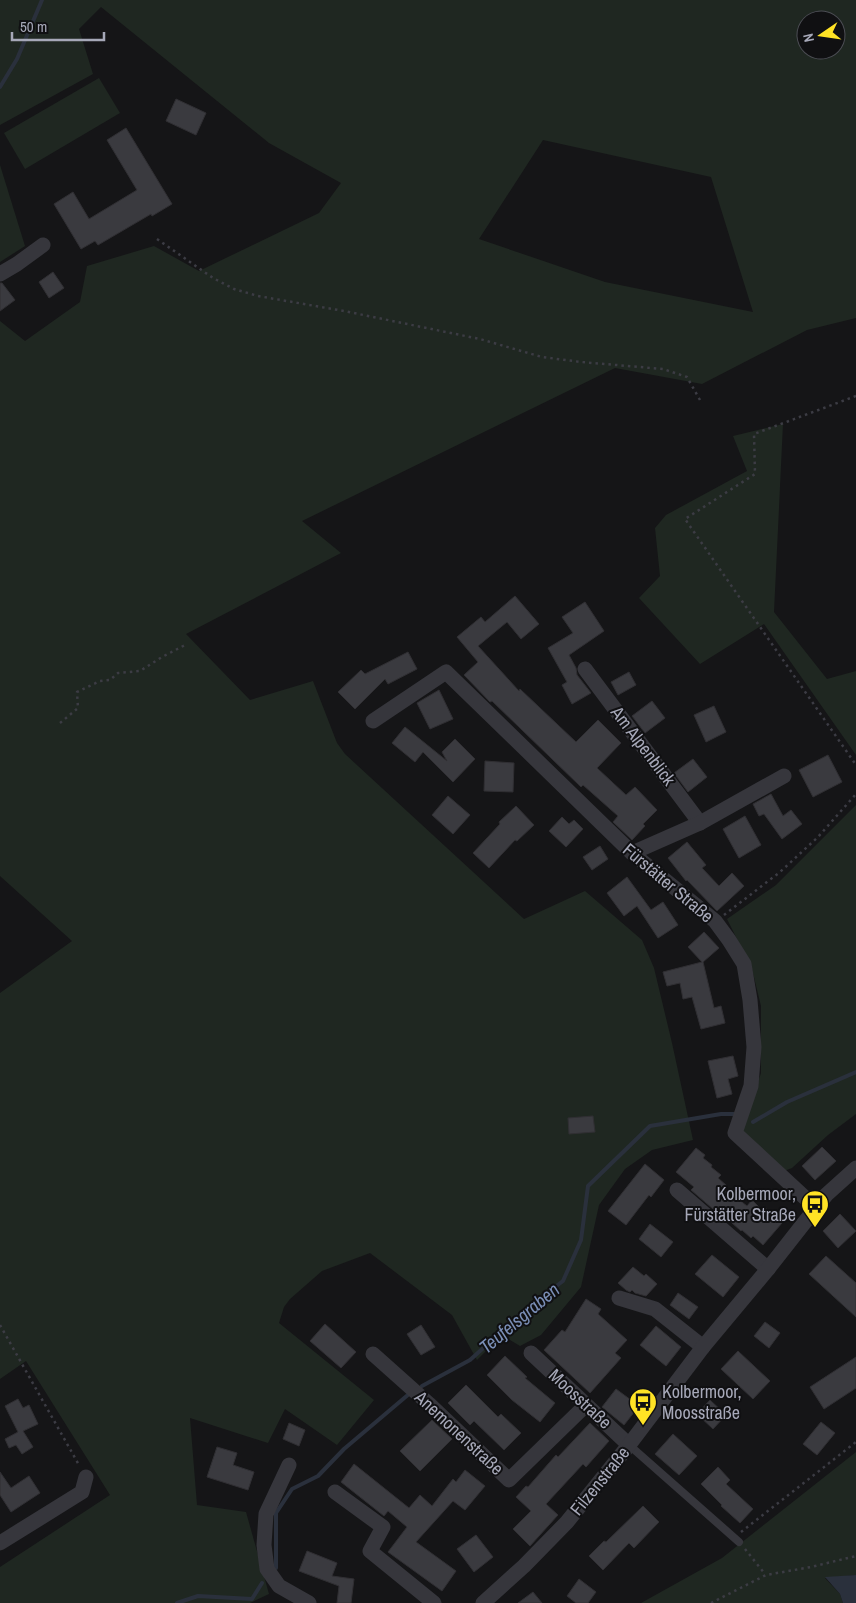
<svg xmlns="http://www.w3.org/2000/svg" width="856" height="1603" viewBox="0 0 856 1603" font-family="'Archivo Narrow',sans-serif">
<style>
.green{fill:#1f2721;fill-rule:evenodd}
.water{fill:#2a303c}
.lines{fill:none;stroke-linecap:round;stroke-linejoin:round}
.stream{stroke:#2a303c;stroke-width:4}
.building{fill:#3a3a3f;stroke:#302f33}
.path{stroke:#3c3c44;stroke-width:2.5;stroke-dasharray:2.5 4;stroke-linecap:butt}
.service{stroke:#36363c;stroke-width:8}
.minor{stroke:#36363c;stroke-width:15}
.labels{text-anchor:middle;stroke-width:4;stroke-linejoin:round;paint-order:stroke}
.street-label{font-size:18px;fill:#a6a8b8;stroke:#101012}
.poi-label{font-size:18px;fill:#a6a8b8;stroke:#101012;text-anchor:end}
.water-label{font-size:19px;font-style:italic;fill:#7a8eb6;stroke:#101012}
</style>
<rect width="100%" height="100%" fill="#151517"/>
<!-- green -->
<g class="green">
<path d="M0 0H856V318L807 330 702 384 615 368 302 521 341 553 186 634 250 700 313 681 337 743 345 754 524 919 585 891 642 940 654 968 672 1043 693 1140 652 1150 625 1169 599 1205 581 1287 541 1335 520 1346 502 1335 477 1360 452 1315 370 1253 322 1271 290 1299 284 1307 279 1323 374 1400 337 1445 285 1409 268 1443 190 1418 197 1505 246 1512 269 1594 250 1603H0V1567L110 1495 26 1361 0 1379V993L72 941 0 876V321L25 341 80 302 87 266 154 246 199 271 319 213 341 183 269 143 101 7 79 29 93 74 0 125ZM806 20H836V50H806ZM543 140 711 177 753 312 605 282 479 239Z"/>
<path d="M99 78 120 113 25 169 4 133Z"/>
<path d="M0 165 25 246 0 262Z"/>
<path d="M783 424 774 612 827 679 856 671V755L764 624 700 664 639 598 660 576 655 528 666 515 747 471 733 436Z"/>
<path d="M856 805V1114L828 1135 792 1168 784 1171 741 1133 761 1073V1006L752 969 727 919 776 885Z"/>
<path d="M856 1452V1575L825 1578 840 1594 843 1603H641L722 1558Z"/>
</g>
<!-- water -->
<path class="water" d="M856 1575V1603H843L840 1594 825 1577Z"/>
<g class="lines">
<!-- stream -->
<g class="stream">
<path d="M0 87 17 59 42 0"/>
<path d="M753 1122 787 1102 856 1072"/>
<path d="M422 1386 470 1360 531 1305 563 1281 581 1240 588 1186 650 1126 721 1114H734"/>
<path d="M276 1568V1513L292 1489 318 1476 344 1449 409 1394"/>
<path d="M177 1603 198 1596 252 1599 262 1583"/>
</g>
</g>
<!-- building -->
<g class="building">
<path d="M176 99 206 113 196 135 166 121Z"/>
<path d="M126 128 172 204 152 216 151 214 98 245 95 241 81 249 54 204 73 192 89 219 137 190 107 140Z"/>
<path d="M53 272 64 288 49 298 39 282Z"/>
<path d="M0 283H2L15 300 0 311Z"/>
<path d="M515 596 539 624 521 639 507 622 478 646 519 691 520 689 576 742 598 720 621 743 597 768 626 795 635 787 657 810 643 824 645 826 632 840 613 822 618 816 583 785 581 787 492 701 490 702 464 675 478 662 457 637 481 617 485 622Z"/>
<path d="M585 602 604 631 569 655 576 668 577 675 591 693 572 704 562 685 567 682 548 648 573 633 562 617Z"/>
<path d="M408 652 417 669 388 684 385 679 355 709 338 692 361 670 365 674Z"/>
<path d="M629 672 636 685 618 695 611 682Z"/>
<path d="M439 690 453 719 430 729 417 703Z"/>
<path d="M652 701 665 718 645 733 632 716Z"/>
<path d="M714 706 726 732 706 742 694 715Z"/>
<path d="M405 727 447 761 442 752 455 739 475 759 453 782 423 752 415 762 392 743Z"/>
<path d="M828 755 842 782 813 797 799 770Z"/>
<path d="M693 759 707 777 688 792 674 773Z"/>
<path d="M485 761 514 763 513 792 484 791Z"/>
<path d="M771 794 783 816 791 810 802 824 782 839 764 814 759 816 753 804Z"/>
<path d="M448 796 470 815 453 834 432 815Z"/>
<path d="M516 806 534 825 517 841 515 840 489 868 473 853 500 824 499 822Z"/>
<path d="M745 816 761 845 739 858 723 829Z"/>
<path d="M562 817 569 824 574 820 583 829 566 847 549 831Z"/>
<path d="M687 842 706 865 702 868 719 886 732 873 744 886 717 911 687 880 686 881 668 858Z"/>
<path d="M600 846 608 859 592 870 583 857Z"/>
<path d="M627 877 651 910 663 902 678 925 658 938 637 906 624 916 607 893Z"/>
<path d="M704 932 719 948 703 962 714 1008 721 1006 725 1023 701 1029 692 997 683 999 680 983 667 986 663 972 702 962 688 947Z"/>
<path d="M733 1056 738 1076 728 1079 732 1094 717 1098 708 1061Z"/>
<path d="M593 1116 595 1132 569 1134 568 1118Z"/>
<path d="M822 1147 836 1161 815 1180 802 1166Z"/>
<path d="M696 1148 705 1155 703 1158 712 1165 711 1167 721 1175 718 1178 727 1186 725 1189 747 1206 752 1200 761 1209 763 1206 782 1223 763 1245 753 1236 751 1238 742 1230 741 1231 721 1213 720 1215 691 1190 694 1187 676 1172Z"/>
<path d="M645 1164 664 1180 651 1197 649 1195 626 1225 608 1211Z"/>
<path d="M840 1214 856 1231 838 1248 823 1231Z"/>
<path d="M650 1224 673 1242 661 1257 639 1239Z"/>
<path d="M712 1255 739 1277 723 1297 695 1274Z"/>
<path d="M826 1256 856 1283V1317L809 1274Z"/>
<path d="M633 1267 644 1276 646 1274 657 1284 646 1296 635 1293 632 1290 630 1292 626 1290 618 1283Z"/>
<path d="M678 1293 698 1307 689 1319 670 1305Z"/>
<path d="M586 1299 601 1309 598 1314 627 1340 615 1353 621 1358 590 1393 544 1350 562 1330 565 1332Z"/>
<path d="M765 1322 780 1333 769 1348 754 1336Z"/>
<path d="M325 1324 356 1352 341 1368 310 1341Z"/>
<path d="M421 1325 435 1347 421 1355 407 1334Z"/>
<path d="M656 1326 681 1347 666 1366 640 1345Z"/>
<path d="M738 1351 770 1381 753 1399 721 1369Z"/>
<path d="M505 1356 527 1377 525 1378 555 1403 540 1422 512 1400 487 1375Z"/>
<path d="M856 1357V1388L824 1409 810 1387Z"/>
<path d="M466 1385 498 1417 501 1414 521 1433 504 1450 474 1421 470 1425 448 1403Z"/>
<path d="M616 1389 639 1406 624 1425 602 1407Z"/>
<path d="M18 1399 23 1408 29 1405 38 1424 23 1431 33 1447 22 1454 16 1445 9 1448 5 1439 18 1432 5 1406Z"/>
<path d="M710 1400 726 1415 713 1429 697 1414Z"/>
<path d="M432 1420 452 1439 420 1471 400 1451Z"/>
<path d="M821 1422 835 1433 817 1455 803 1444Z"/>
<path d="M289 1423 305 1430 299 1446 283 1439Z"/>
<path d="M590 1423 609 1441 586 1467 583 1464 546 1504 558 1515 530 1546 513 1529 531 1511 516 1497 526 1486 528 1487 556 1455 558 1457Z"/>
<path d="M673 1434 697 1456 679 1475 655 1454Z"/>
<path d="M217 1447 237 1453 233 1465 254 1472 248 1490 207 1477Z"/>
<path d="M354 1464 409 1508 420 1495 432 1506 453 1479 456 1482 465 1470 485 1486 465 1510 453 1501 416 1542 456 1571 442 1591 388 1552 407 1527 388 1511 384 1516 341 1482Z"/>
<path d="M718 1467 730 1480 726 1484 753 1509 740 1523 721 1506 722 1505 701 1484Z"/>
<path d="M0 1472 11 1488 29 1476 40 1493 11 1512 0 1495Z"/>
<path d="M643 1506 659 1522 634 1548 629 1543 603 1570 589 1556 604 1541 606 1542Z"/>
<path d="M476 1535 493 1557 474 1572 457 1549Z"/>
<path d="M307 1551 337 1563 332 1576 354 1579 351 1603H337L339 1586 299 1571Z"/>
<path d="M579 1579 596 1592 588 1603H576L567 1596Z"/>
<path d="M533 1592 542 1603H518Z"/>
</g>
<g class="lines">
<!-- path -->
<g class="path">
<path d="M157 239 213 278 234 289 258 296 344 311 480 339 542 357 581 362 663 369 687 377 700 400"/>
<path d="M856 396 754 434 755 474 685 519 856 765"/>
<path d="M60 723 78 708 77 692 100 681 110 680 118 673 140 671 162 657 187 644"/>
<path d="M724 915 780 872 818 837 856 794"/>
<path d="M0 1325 79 1465"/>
<path d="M741 1532 856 1442"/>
<path d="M745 1549 765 1574"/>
<path d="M711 1603 766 1575 811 1567 856 1556"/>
</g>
<!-- service -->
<path class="service" d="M629 1445 739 1542"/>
<!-- minor -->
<g class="minor">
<path d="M0 274 17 264 43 245"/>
<path d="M585 669 700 823"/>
<path d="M373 721 446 672 632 853 715 921 729 940 744 964 750 1000 754 1047 751 1086 735 1133 815 1207"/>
<path d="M632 853 700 823 784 776"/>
<path d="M677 1190 768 1269"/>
<path d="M619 1298 655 1309 703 1347"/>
<path d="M531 1353 629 1445"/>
<path d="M373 1354 429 1404 509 1480 586 1405"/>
<path d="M289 1465 266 1514 264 1545 267 1569 279 1586 309 1603"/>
<path d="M335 1492 383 1527 370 1551 434 1603"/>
<path d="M0 1543 82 1492 86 1477"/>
<path d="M483 1603 524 1566 567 1522 629 1445 703 1347 768 1269 826 1195 856 1168"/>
</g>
</g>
<!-- icons -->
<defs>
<g id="bus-pin" transform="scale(1.4375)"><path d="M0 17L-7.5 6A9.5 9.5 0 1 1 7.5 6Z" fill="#ffe325" stroke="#101012"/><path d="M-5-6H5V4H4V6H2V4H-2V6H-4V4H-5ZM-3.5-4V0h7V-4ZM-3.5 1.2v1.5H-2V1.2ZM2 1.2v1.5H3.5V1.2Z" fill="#111"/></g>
</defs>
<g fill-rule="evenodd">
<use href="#bus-pin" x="815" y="1204"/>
<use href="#bus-pin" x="643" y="1402"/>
</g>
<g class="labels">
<!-- street labels -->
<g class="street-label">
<text transform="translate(643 746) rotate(53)" y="6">Am Alpenblick</text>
<text transform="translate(668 883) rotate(40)" y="6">Fürstätter Straße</text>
<text transform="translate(580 1399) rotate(43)" y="6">Moosstraße</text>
<text transform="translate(459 1433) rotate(43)" y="6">Anemonenstraße</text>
<text transform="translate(600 1481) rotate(-51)" y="6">Filzenstraße</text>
</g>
<!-- poi labels -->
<g class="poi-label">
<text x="796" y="1200">Kolbermoor,<tspan x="796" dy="21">Fürstätter Straße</tspan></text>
<text x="662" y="1398" text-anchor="start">Kolbermoor,<tspan x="662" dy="21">Moosstraße</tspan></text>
</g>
<!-- water labels -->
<g class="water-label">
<text transform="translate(519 1318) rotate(-40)" y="7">Teufelsgraben</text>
</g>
</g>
<!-- north arrow -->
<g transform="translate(821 35) rotate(257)"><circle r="24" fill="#101012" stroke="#4c4d54"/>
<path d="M0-4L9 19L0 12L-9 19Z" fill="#ffe325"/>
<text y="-8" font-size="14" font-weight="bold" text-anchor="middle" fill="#a6a8b8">N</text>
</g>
<!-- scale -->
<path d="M12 32v8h92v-8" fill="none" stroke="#a6a8b8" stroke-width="2.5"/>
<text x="20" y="32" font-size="15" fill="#a6a8b8" stroke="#101012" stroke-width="4" paint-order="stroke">50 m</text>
</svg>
